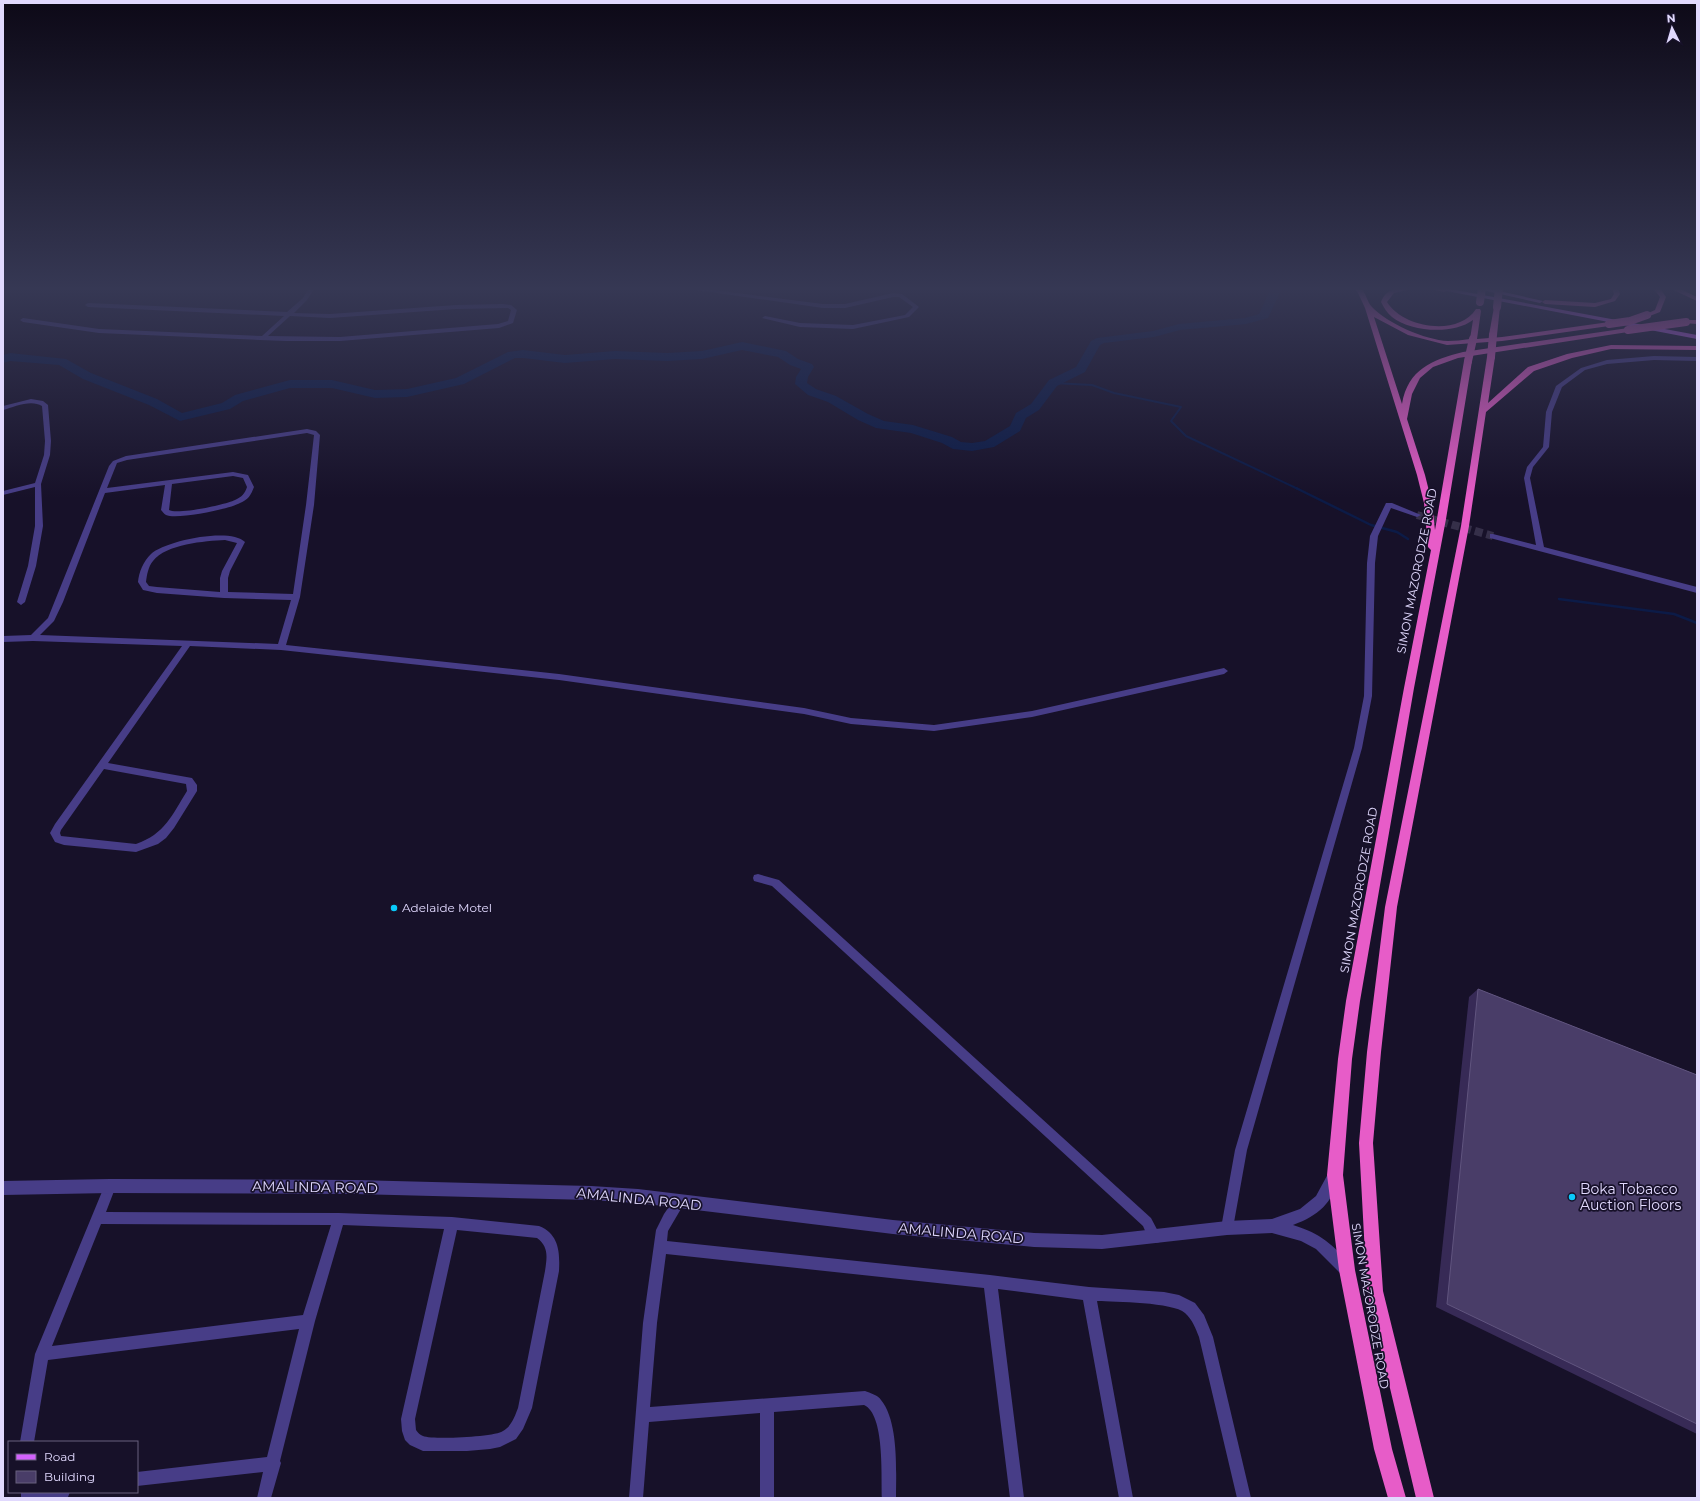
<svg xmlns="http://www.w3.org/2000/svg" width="1700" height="1501" viewBox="0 0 1700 1501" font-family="Montserrat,sans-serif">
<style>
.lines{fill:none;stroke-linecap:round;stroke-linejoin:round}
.stream-far1{stroke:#0c1b47;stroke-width:2}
.stream{stroke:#0c1b47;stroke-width:2.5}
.river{fill:#0c1b47;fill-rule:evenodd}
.minor-tunnel{stroke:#352f49;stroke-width:8;stroke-dasharray:8 4;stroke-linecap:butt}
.minor{fill:#473d87;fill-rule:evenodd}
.tertiary{fill:#473d87;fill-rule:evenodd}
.primary{fill:#d262fc;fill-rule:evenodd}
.trunk{fill:#e75cc8;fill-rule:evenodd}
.trunk-bridge{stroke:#e75cc8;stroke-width:8}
.wall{fill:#372a56}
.building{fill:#493d68;stroke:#61557f}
.poi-dot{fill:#09cafa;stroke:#171129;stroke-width:1.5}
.labels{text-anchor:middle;stroke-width:3.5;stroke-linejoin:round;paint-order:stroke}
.street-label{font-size:12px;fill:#e1d9fe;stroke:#171129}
.poi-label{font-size:12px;fill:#e1d9fe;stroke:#171129;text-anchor:start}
.near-street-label{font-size:14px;fill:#e1d9fe;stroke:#171129}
.near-poi-label{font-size:14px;fill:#e1d9fe;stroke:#171129;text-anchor:start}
</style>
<rect width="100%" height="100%" fill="#171129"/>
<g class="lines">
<!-- stream-far1 -->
<path class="stream-far1" d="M1053 383 1092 385 1114 393 1181 407 1171 421 1186 436 1298 489"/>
<!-- stream -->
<g class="stream">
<path d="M1296 488 1371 525 1397 532 1408 539"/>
<path d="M1559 599 1674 614 1697 623"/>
</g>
<!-- river -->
<path class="river" d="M1271 288H1282L1268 318 1246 324 1180 330 1154 337 1104 343 1100 345 1085 372 1057 386 1039 410 1026 418 1020 431 994 447 972 451 953 449 942 443 911 433 876 428 858 420 828 402 808 395 795 384 796 377 801 369 790 365 778 357 742 350 702 359 667 361 615 359 565 363 523 358H515L464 384 407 397 375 398 332 388H290L243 401 230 409 180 421 149 405 83 379 59 365 10 361 3 363V355L10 353 66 359 91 373 157 399 182 413 222 403 235 395 290 380H332L375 390 407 389 456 378 508 352 523 350 565 355 615 351 667 353 702 351 742 342 786 351 798 359 812 364 814 367 808 377 807 383 816 389 836 396 868 414 884 421 913 425 952 437 961 442 972 443 985 441 1010 426 1016 413 1031 404 1049 380 1076 367 1091 341 1097 338 1153 331 1179 324 1245 318 1259 314Z"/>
<!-- minor-tunnel -->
<path class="minor-tunnel" d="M1417 515 1493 536"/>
<!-- minor -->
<g class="minor">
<path d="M309 288H315L307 300 294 313 330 314 456 305 503 304 511 305 517 310 513 323 499 328 340 341H286L99 333 23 322 20 320 23 318 99 329 262 336 284 316 88 307 85 305 88 303 287 312 303 298ZM508 308 511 310 508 321 498 324 340 337 268 336 290 316 330 318 456 309Z"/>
<path d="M682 288H699L823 304H845L893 293 902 294 919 307 909 317 853 329 800 327 762 318 765 316 800 323 853 325 905 315 913 307 899 297H893L845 308H823Z"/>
<path d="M1654 356 1697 357V361L1654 360 1607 364 1585 370 1562 387 1552 412 1549 447 1533 467 1530 478 1544 547 1697 587V593L1490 538V534H1493L1536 545 1524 478 1527 467 1543 447 1546 412 1556 386 1581 368 1607 360Z"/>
<path d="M31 399 43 401 48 405 51 441 50 455 41 484 43 526 36 566 25 602 21 605 17 602 28 566 35 526V487L3 495V491L35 483 44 455 45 441 42 406C31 399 14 407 3 410V406Z"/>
<path d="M307 429 316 431 320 435 314 505 300 597 286 645 559 674 804 708 851 718 934 725 1032 711 1224 668 1228 671 1224 674 1032 717 934 731 851 724 804 714 559 680 281 650 190 646 108 763 192 778 197 785V791L174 828 166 838 158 844 136 852 64 845 55 842 50 833 55 824 182 646 33 641 3 642V636L31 635 48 618 109 466 113 461 126 456ZM307 433 314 435 306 505 293 594 228 592V578L230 571 245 542C230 527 165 541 151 554 143 562 139 572 138 582L143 590 157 593 224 598 291 600 278 644 40 635 54 621 63 602 105 493 165 485 161 510C162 511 164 514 166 515 176 520 230 509 240 503 248 500 251 495 254 487L248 475 233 472 107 488 117 463 127 460ZM233 476 243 478 247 487C245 493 242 497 235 500 225 505 176 515 169 510L172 484ZM225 540 237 543 222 571 220 578V592L157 587 149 586 146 582C147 575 148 567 153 561 166 544 205 541 225 540ZM104 769 186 784 187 791C172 815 165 834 136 844L61 836 60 833 61 830Z"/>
<path d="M1386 503H1392L1421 515 1417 517 1391 508 1378 536 1375 563 1372 696 1362 748 1247 1150 1233 1228 1231 1232 1227 1234 1223 1232 1221 1228 1235 1150 1354 748 1364 696 1367 563 1370 536Z"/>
<path d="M758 874 779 880 1151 1218 1161 1237 1160 1242 1155 1243 1150 1242 1143 1226 772 886 754 881 753 878 754 875Z"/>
<path d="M110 1180 114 1182 116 1186 106 1212 339 1213 452 1217 539 1226C559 1234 560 1252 559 1271L532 1408 523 1429 516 1439 500 1447 490 1449 467 1451H423L410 1445 405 1440 402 1431 401 1419 444 1229 343 1225 315 1321 280 1461 281 1463 271 1498H257L263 1472 137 1486V1472L267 1457 299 1329 48 1360 34 1442H20L35 1354 106 1182ZM101 1224 331 1225 303 1315 52 1346ZM457 1230 537 1238C549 1247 547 1257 545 1271L518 1408C515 1416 511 1427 503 1431 495 1437 433 1440 423 1436 420 1435 418 1433 416 1430L415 1419Z"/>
<path d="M679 1196 683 1198 685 1202 668 1231 667 1241 990 1275 1089 1287 1164 1292 1179 1295 1195 1303 1204 1315 1213 1337 1251 1498H1237L1199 1337C1196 1329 1192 1319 1185 1313 1173 1302 1115 1302 1097 1301L1133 1498H1119L1083 1300 998 1289 1024 1498H1010L984 1288 666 1254 657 1323 650 1407 865 1391C870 1393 878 1395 881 1400 899 1422 896 1471 896 1498H882C881 1477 885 1414 864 1405L774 1412V1498H760V1413L649 1422 643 1498H629L643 1323 656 1230 664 1214 675 1198Z"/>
<path d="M21 1492H70L68 1497 66 1498H21Z"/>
</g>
<!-- tertiary -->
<path class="tertiary" d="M1334 1170 1339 1172 1341 1177C1330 1204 1320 1215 1293 1225 1322 1234 1331 1244 1352 1265L1354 1270 1352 1275 1347 1277 1342 1275 1316 1249 1301 1241 1272 1233 1227 1235 1102 1249 1034 1247 893 1234 638 1203 591 1200 355 1194 110 1193 3 1195V1181L110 1179 355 1180 591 1186 638 1189 893 1220 1034 1233 1102 1235 1227 1221 1272 1219 1300 1209 1316 1196 1329 1172Z"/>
<!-- primary -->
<g class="primary">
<path d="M1431 288H1445L1697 335V339Z"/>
<path d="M1473 288H1486L1543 301 1540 303Z"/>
</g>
<!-- trunk -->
<g class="trunk">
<path d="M1354 288H1361C1366 293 1367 302 1372 307 1387 323 1425 340 1448 341 1455 341 1462 340 1470 339L1473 320C1453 335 1411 332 1392 317 1387 313 1384 308 1381 302 1387 286 1401 288 1416 288L1394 293 1387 302C1403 328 1458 337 1476 309H1480L1481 311 1477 339 1502 337 1609 322 1612 324 1609 326 1502 341 1447 345 1408 335 1374 317 1402 404C1408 369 1432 360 1463 352L1628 328 1632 330 1628 332 1458 358 1433 367 1420 378 1412 394 1407 419 1425 475 1432 503 1435 530 1464 361 1468 359 1472 361 1446 519 1414 688 1360 1001 1352 1059 1343 1175 1355 1270 1392 1449 1406 1498H1388L1374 1449 1339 1270 1327 1175 1338 1059 1346 1001 1404 688 1431 550 1428 547 1424 503 1417 475 1365 308 1358 293Z"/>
<path d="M1426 288H1445L1447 290 1444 292Z"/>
<path d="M1612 288H1618L1620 294 1615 301 1595 307 1545 304 1542 302 1545 300 1595 303 1611 299 1614 294Z"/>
<path d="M1653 288H1660L1666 297 1660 312 1647 317 1644 315 1655 310 1660 297Z"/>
<path d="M1669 288H1678L1697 297V301Z"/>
<path d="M1497 305 1500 307 1497 335 1493 337 1489 335 1494 307Z"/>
<path d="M1686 320H1697V324L1684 323V321Z"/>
<path d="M1611 345 1697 346V350L1611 349 1572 358 1534 371 1486 412 1469 526 1397 907 1381 1052 1373 1143 1383 1291 1434 1498H1416L1367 1291 1359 1143 1367 1052 1385 907 1461 526 1487 357 1491 355 1495 357 1488 403 1528 367 1567 354Z"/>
</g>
<!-- trunk-bridge -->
<g class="trunk-bridge">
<path d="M1480 302 1482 288"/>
<path d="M1497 307 1499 288"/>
<path d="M1609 324 1630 321 1647 315"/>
<path d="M1628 330 1686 322"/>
<path d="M1491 357 1493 335"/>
<path d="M1468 361 1473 339"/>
</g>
</g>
<!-- wall -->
<path class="wall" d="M1478 989 1697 1075V1434L1436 1307 1469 997Z"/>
<!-- building -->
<path class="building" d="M1478 989 1697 1075V1424L1447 1304Z"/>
<!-- sky -->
<linearGradient id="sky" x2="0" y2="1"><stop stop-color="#0d0917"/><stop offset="0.58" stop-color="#363854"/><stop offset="1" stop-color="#363854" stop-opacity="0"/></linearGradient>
<rect width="1700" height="498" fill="url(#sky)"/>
<!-- markers -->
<g class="poi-dot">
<circle cx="394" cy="908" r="4"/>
<circle cx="1572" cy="1197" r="4"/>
</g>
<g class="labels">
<!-- street labels -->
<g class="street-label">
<text transform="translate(1417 571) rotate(-79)" y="4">SIMON MAZORODZE ROAD</text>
<text transform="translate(1359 890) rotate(-80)" y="4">SIMON MAZORODZE ROAD</text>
<text transform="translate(1370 1306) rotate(80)" y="4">SIMON MAZORODZE ROAD</text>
</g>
<!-- poi labels -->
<g class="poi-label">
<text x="402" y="912">Adelaide Motel</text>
</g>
<!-- near-street labels -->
<g class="near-street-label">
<text transform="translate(315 1187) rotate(1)" y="5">AMALINDA ROAD</text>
<text transform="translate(639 1199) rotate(6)" y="5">AMALINDA ROAD</text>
<text transform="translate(961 1233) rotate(5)" y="5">AMALINDA ROAD</text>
</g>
<!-- near-poi labels -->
<g class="near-poi-label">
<text x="1580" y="1194">Boka Tobacco<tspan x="1580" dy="16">Auction Floors</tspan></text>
</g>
</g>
<!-- border -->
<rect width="1700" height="1501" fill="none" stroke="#e1d9fe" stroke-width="8"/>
<!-- legend -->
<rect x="8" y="1441" width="130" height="52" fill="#171129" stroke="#68617e"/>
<rect x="16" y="1454" width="20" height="6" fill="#d262fc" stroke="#68617e"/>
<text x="44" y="1461" font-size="12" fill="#e1d9fe">Road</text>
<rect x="16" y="1471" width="20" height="12" fill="#493d68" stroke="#68617e"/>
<text x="44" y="1481" font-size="12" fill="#e1d9fe">Building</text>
<!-- north arrow -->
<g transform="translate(1672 28) rotate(355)" stroke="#171129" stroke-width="3" paint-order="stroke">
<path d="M0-3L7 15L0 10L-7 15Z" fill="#e1d9fe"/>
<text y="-6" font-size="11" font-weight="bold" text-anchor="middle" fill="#e1d9fe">N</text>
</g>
</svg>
